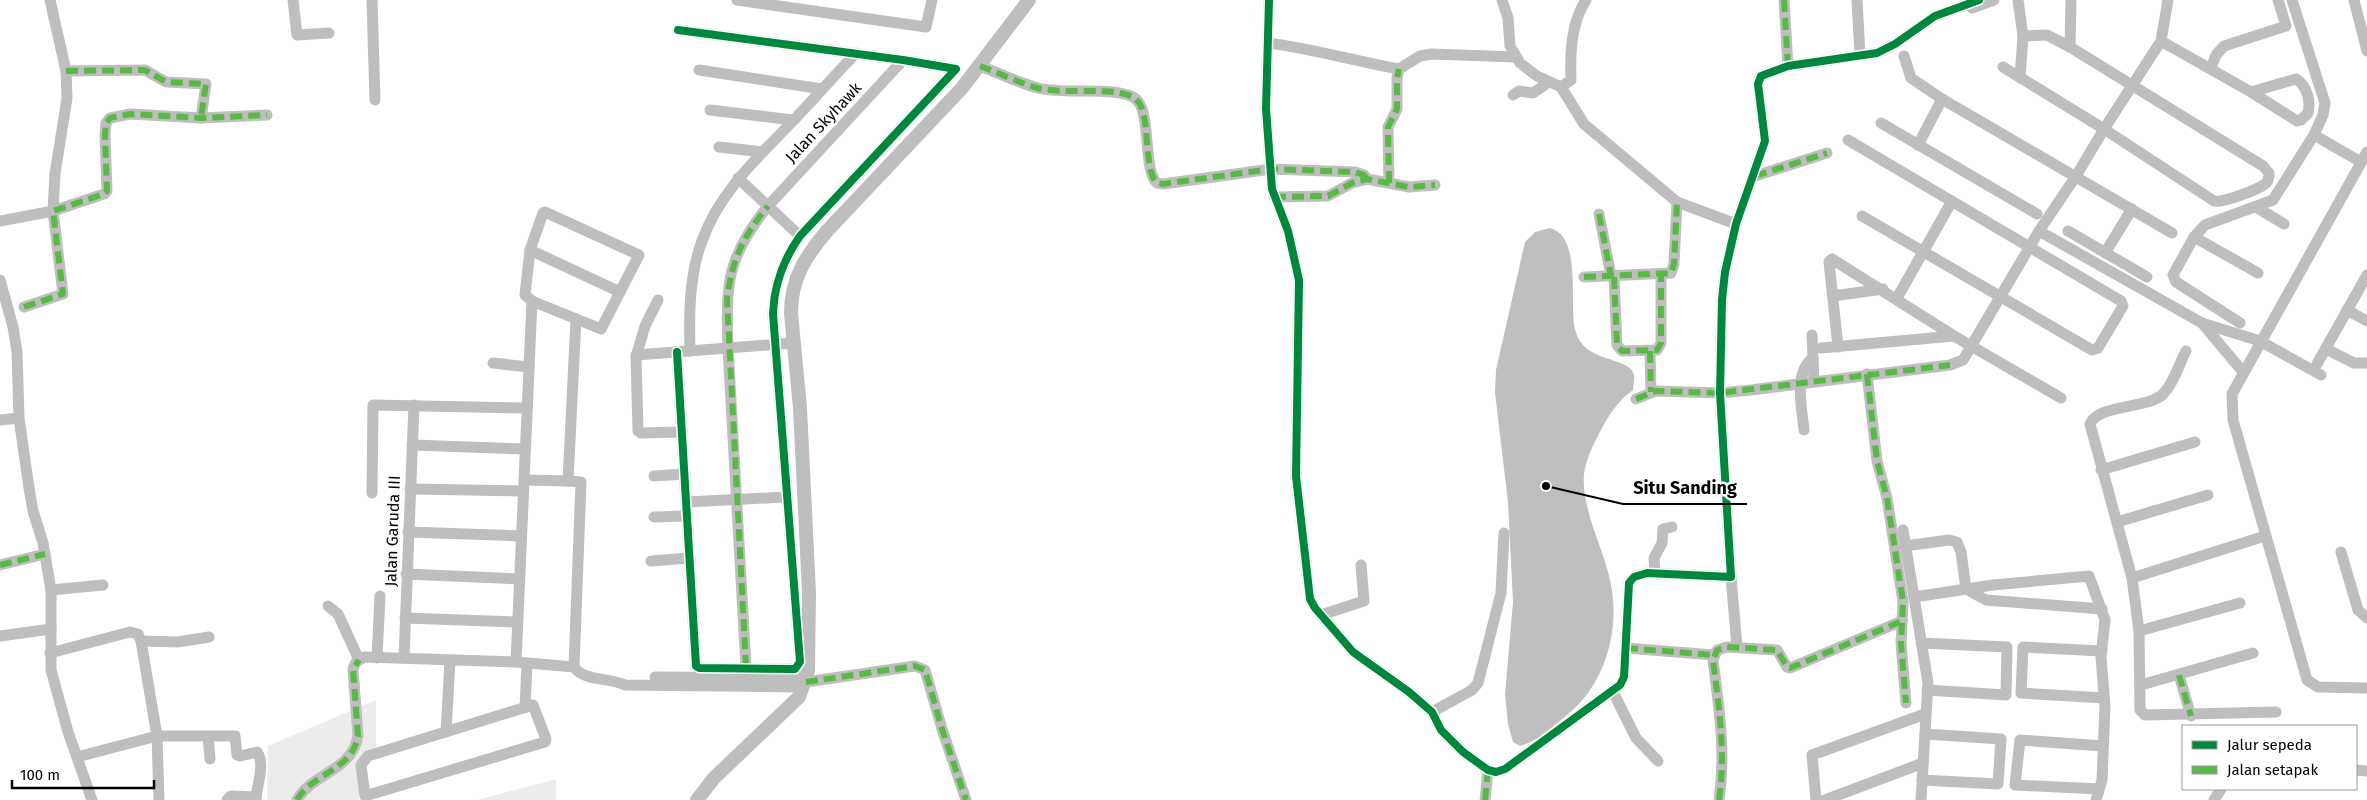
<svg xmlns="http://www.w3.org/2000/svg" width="2367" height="800" viewBox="0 0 2367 800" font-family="'Fira Sans',sans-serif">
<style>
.green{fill:#ececec}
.water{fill:#bfbfbf}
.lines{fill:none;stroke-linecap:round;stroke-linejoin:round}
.minor{stroke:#bebebe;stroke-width:11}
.tertiary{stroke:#bebebe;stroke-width:14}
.quiet{stroke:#58b947;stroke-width:6;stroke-dasharray:12 6;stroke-linecap:butt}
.cycleway-casing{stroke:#fff;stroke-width:11}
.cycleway{stroke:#00873e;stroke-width:8}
.labels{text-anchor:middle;stroke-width:5;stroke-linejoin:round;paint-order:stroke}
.street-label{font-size:16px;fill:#000;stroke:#fff}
.leader{fill:none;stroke:#000;stroke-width:2}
.callout-dot{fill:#000;stroke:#fff;stroke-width:2}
.callout-label{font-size:18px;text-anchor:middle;font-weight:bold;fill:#000;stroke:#fff;stroke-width:5;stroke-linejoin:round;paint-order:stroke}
</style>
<rect width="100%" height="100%" fill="#fff"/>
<!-- green -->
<g class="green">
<path d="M376 700V752L359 774V800H267L268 746Z"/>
<path d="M556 779V800H477Z"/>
</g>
<!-- water -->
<path class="water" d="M1550 228C1582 236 1569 302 1575 329 1583 365 1630 355 1634 375 1635 380 1633 386 1633 390 1619 400 1610 413 1602 428 1595 441 1586 458 1584 474 1581 508 1603 547 1610 580 1621 628 1606 684 1567 715 1554 725 1537 742 1520 746L1513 742 1508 724 1505 694 1513 602 1508 502 1495 393 1496 370 1525 242 1535 232Z"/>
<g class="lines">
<!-- minor -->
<g class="minor">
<path d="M293 0 297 35 329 33"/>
<path d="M372 0 375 100"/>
<path d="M737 0 926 27 932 0"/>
<path d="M1269 0 1266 109 1272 189 1288 231 1299 280 1296 476 1310 599 1315 608 1353 652 1409 692 1432 712 1441 730 1463 752 1488 770 1496 772 1505 769 1620 685 1624 677 1629 583 1634 577 1647 573 1731 577 1720 393 1722 300 1725 272 1736 224 1765 141 1758 84 1761 76 1788 66 1877 53 1895 44 1935 16 1979 0"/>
<path d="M1502 0 1508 18 1510 46 1520 63 1537 76 1561 87 1584 124 1677 202 1736 224"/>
<path d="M1784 0 1788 66"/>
<path d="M1857 0 1860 55"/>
<path d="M2018 0 2023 36 2020 78"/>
<path d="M2354 0 2367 51"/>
<path d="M1972 8 1994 0"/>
<path d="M2161 41 2251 92 2297 121 2301 120 2308 113C2311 101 2307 86 2296 79L2251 92"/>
<path d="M1268 43C1313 49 1355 61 1399 69"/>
<path d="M2070 47 2071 0"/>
<path d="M1904 56 1911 78 1942 99 2172 233"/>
<path d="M980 66C999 73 1019 83 1038 88 1065 95 1111 86 1133 97 1137 99 1141 105 1142 109 1149 127 1145 173 1157 183L1163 184 1271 169 1355 172 1364 175 1367 179"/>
<path d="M2003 67 2104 129 2214 201C2223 203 2257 190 2265 184 2269 181 2269 177 2269 173L2263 166 2070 47 2047 35 2023 36"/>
<path d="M2211 68 2216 55 2224 46 2286 26 2278 0"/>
<path d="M699 70 822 89"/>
<path d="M66 71 145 70 166 82 206 84 201 118"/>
<path d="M1561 87 1571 80C1570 53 1571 23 1586 0"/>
<path d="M1513 95 1519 91 1533 93 1549 82"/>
<path d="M710 110 793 120"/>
<path d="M1881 123 2037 214"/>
<path d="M2314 135 2361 162"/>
<path d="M1848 140 2121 301 2123 306 2098 348 2092 350 1862 216"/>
<path d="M1918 145 1942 99"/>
<path d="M719 147 763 152"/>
<path d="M2367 152 2232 394 2233 420 2307 680 2318 687 2367 688"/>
<path d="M1755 176 1827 153"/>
<path d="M738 178 800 236"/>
<path d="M1389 183 1388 127 1397 109V78L1399 69 1420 56 1432 54 1515 57"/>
<path d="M1274 197 1328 196 1352 183 1367 179 1409 187 1435 185"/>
<path d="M2256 207 2284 224"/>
<path d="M545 212 639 255 601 329 532 301 525 295 530 250 543 213Z"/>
<path d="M1599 214 1611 276"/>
<path d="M0 221 53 211 55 174 67 98 66 71 50 0"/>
<path d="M2039 231 2202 323 2260 341 2321 375"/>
<path d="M2068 231 2147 277"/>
<path d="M2194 237 2258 273"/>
<path d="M530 250 620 292"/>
<path d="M2105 253 2132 209"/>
<path d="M1584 277 1671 273 1674 264 1677 202"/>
<path d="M1614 277 1617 345 1622 351 1657 350 1661 343V275"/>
<path d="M0 280 13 327 17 352 19 418 29 488 33 511 43 543 51 590V670L68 732 92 800"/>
<path d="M1833 296 1883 289"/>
<path d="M1897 298 1952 201"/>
<path d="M658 300 645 326 636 357 638 431 641 433 682 432"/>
<path d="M24 307 63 294 53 211 104 194 107 191 105 135 106 123 110 118 130 114 201 118 267 115"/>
<path d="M2347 310 2367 321"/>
<path d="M576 319 568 481 581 482 574 667C585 682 609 677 625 685L804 687"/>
<path d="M2202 323 2243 372"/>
<path d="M2240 323 2176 282 2173 275 2194 237 2205 225 2273 200 2314 135 2323 115 2325 103 2292 0"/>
<path d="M1812 335 1814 381"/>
<path d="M1838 347 1829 262 1832 259 1954 336 2061 398"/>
<path d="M1821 348 1954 336"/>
<path d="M2326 349 2354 363H2367"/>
<path d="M690 351C689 314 689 276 702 241 719 193 756 159 791 123 813 100 834 76 856 53"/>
<path d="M1650 351 1651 392"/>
<path d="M2186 351C2179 364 2174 383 2164 393 2149 410 2099 403 2090 424L2132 578 2139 631 2140 710 2145 715 2276 712"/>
<path d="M677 352 696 666 699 668 795 669 800 662 773 314C774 284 783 260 800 236L956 69 903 60 678 30"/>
<path d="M636 355 794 343"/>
<path d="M493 363 529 367"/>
<path d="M2317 364 2367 275"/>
<path d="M1867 374 1877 461 1887 498 1903 602 1901 643 1906 703"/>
<path d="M1636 399 1656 391 1720 393 1751 390 1950 365 1963 360 2039 231 2076 176 2104 129 2161 41 2168 0"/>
<path d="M0 420 19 418"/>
<path d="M1804 430C1802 408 1793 373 1813 358"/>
<path d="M412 445 525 449"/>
<path d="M2101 470 2195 442"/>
<path d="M654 476 685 474"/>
<path d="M524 480 568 481"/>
<path d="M410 489 523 491"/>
<path d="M372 493 373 405 527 408"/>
<path d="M687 502 786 497"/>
<path d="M654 517 687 516"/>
<path d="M2117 522 2208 495"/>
<path d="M1903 530 1928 683 1921 800"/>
<path d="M408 532 521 536"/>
<path d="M1905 546 1949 540 1957 542 1961 552 1966 589 1986 600 2102 609"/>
<path d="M2341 552 2358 610 2367 618"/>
<path d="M651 561 690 558"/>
<path d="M0 565 45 554"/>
<path d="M1655 573 1654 558 1662 543 1663 529 1672 527"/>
<path d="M406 574 519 579"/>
<path d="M1731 577 1737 647"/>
<path d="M2132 578 2265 536"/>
<path d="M51 590 103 585"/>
<path d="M1914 597 1993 585 2089 576 2105 620 2101 657 2105 706 2102 780 2096 800"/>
<path d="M328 606 338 614 359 660"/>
<path d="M1321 615 1364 601 1361 565"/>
<path d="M405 618 517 622"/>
<path d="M2139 631 2240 603"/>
<path d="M0 636 51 629"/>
<path d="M141 641 157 736 159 800"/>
<path d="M1921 643 2007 647 2006 695 1927 690"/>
<path d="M1626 648 1714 655"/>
<path d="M2102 651 2023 647 2021 693 2104 698"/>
<path d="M50 653 130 632 138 634 141 641 178 642 209 637"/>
<path d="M377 658 380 596"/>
<path d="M404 658 414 405"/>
<path d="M516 662 532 301"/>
<path d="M746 667 728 348C726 284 726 258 768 206L903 60"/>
<path d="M2179 675 2191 716"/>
<path d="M655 677 806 678"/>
<path d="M806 682 915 666 925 670 942 729 966 800"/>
<path d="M2141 685 2253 653"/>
<path d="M1613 692 1636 738 1658 761"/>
<path d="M533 705 546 739 545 742 365 796 361 765 368 756Z"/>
<path d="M525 708 527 663"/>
<path d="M1432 712 1472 690 1478 683 1501 593 1504 533"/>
<path d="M446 732 450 661"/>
<path d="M208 736H235L237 755 240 756 257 752C266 765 256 786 256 800"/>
<path d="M77 757 157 736H208L210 759"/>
<path d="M2356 770 2367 771"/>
<path d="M1922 780 1998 784 2001 739 1925 734"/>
<path d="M2099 789 2015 785 2020 740 2103 746"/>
<path d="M227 800 231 796 256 797"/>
<path d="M297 800C312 773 352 771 358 736L353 669 356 662 364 657 516 662 574 667"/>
<path d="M1485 800 1488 770"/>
<path d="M1719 800C1726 752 1719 708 1713 660L1717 650 1727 647 1777 650 1787 667 1790 668 1902 621"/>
<path d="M1816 800 1812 755 1925 714"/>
<path d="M1825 800 1923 763"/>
<path d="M2214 800 2221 789"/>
</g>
<!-- tertiary -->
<path class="tertiary" d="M697 800 714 778 799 697 808 671 809 593 800 408 791 313C791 279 805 257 827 231L962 88 1029 0"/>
<!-- quiet -->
<g class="quiet">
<path d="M1784 0 1788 66 1784 67"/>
<path d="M980 66C999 73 1019 83 1038 88 1065 95 1111 86 1133 97 1137 99 1141 105 1142 109 1149 127 1145 173 1157 183L1163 184 1271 169 1355 172 1364 175 1367 179"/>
<path d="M66 71 145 70 166 82 206 84 201 118"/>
<path d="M1755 176 1827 153"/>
<path d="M1389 183 1388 127 1397 109V78L1399 69"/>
<path d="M1274 197 1328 196 1352 183 1367 179 1409 187 1435 185"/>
<path d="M1599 214 1611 276"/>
<path d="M1584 277 1671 273 1674 264 1677 202"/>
<path d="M1614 277 1617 345 1622 351 1657 350 1661 343V275"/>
<path d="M24 307 63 294 53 211 104 194 107 191 105 135 106 123 110 118 130 114 201 118 267 115"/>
<path d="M1650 351 1651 392"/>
<path d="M1867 374 1877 461 1887 498 1903 602 1901 643 1906 703"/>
<path d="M1636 399 1656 391 1720 393 1950 365"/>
<path d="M0 565 45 554"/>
<path d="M1626 648 1714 655"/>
<path d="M746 667 727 299C732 259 743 237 768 206"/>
<path d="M2179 675 2191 716"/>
<path d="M806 682 915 666 925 670 942 729 966 800"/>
<path d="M297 800C312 773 352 771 358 736L353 669 359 660"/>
<path d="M1485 800 1488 770"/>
<path d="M1719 800C1726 752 1719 708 1713 660L1717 650 1727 647 1777 650 1787 667 1790 668 1902 621"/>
</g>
<!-- cycleway casing -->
<g class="cycleway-casing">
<g id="cycleway">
<path d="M1269 0 1266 109 1272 189 1288 231 1299 280 1296 476 1310 599 1315 608 1353 652 1409 692 1432 712 1441 730 1463 752 1488 770 1496 772 1505 769 1620 685 1624 677 1629 583 1634 577 1647 573 1731 577 1720 393 1722 300 1725 272 1736 224 1765 141 1758 84 1761 76 1788 66 1877 53 1895 44 1935 16 1979 0"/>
<path d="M677 352 696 666 699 668 795 669 800 662 773 314C774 284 783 260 800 236L956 69 903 60 678 30"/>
</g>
</g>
<!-- cycleway -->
<use href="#cycleway" class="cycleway"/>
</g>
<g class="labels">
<!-- street labels -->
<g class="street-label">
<text transform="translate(823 122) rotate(-47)" y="6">Jalan Skyhawk</text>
<text transform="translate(392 531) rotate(-88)" y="6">Jalan Garuda III</text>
</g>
</g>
<!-- callouts -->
<path class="leader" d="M1546 486L1623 504H1747"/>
<circle class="callout-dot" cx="1546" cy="486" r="5"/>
<g class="callout-label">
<text x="1685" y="494">Situ Sanding</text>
</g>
<!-- legend -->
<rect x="2182" y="725" width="175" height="65" fill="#ffffff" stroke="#999999"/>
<rect x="2192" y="741" width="25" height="8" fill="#00873e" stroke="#999999"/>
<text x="2227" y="750" font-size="15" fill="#000000">Jalur sepeda</text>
<rect x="2192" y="766" width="25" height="8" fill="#58b947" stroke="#999999"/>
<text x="2227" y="775" font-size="15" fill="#000000">Jalan setapak</text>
<!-- scale -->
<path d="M12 780v8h142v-8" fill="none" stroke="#000000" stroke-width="2.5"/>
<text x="20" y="780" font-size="15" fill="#000000" stroke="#ffffff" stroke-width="4" paint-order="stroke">100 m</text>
</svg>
